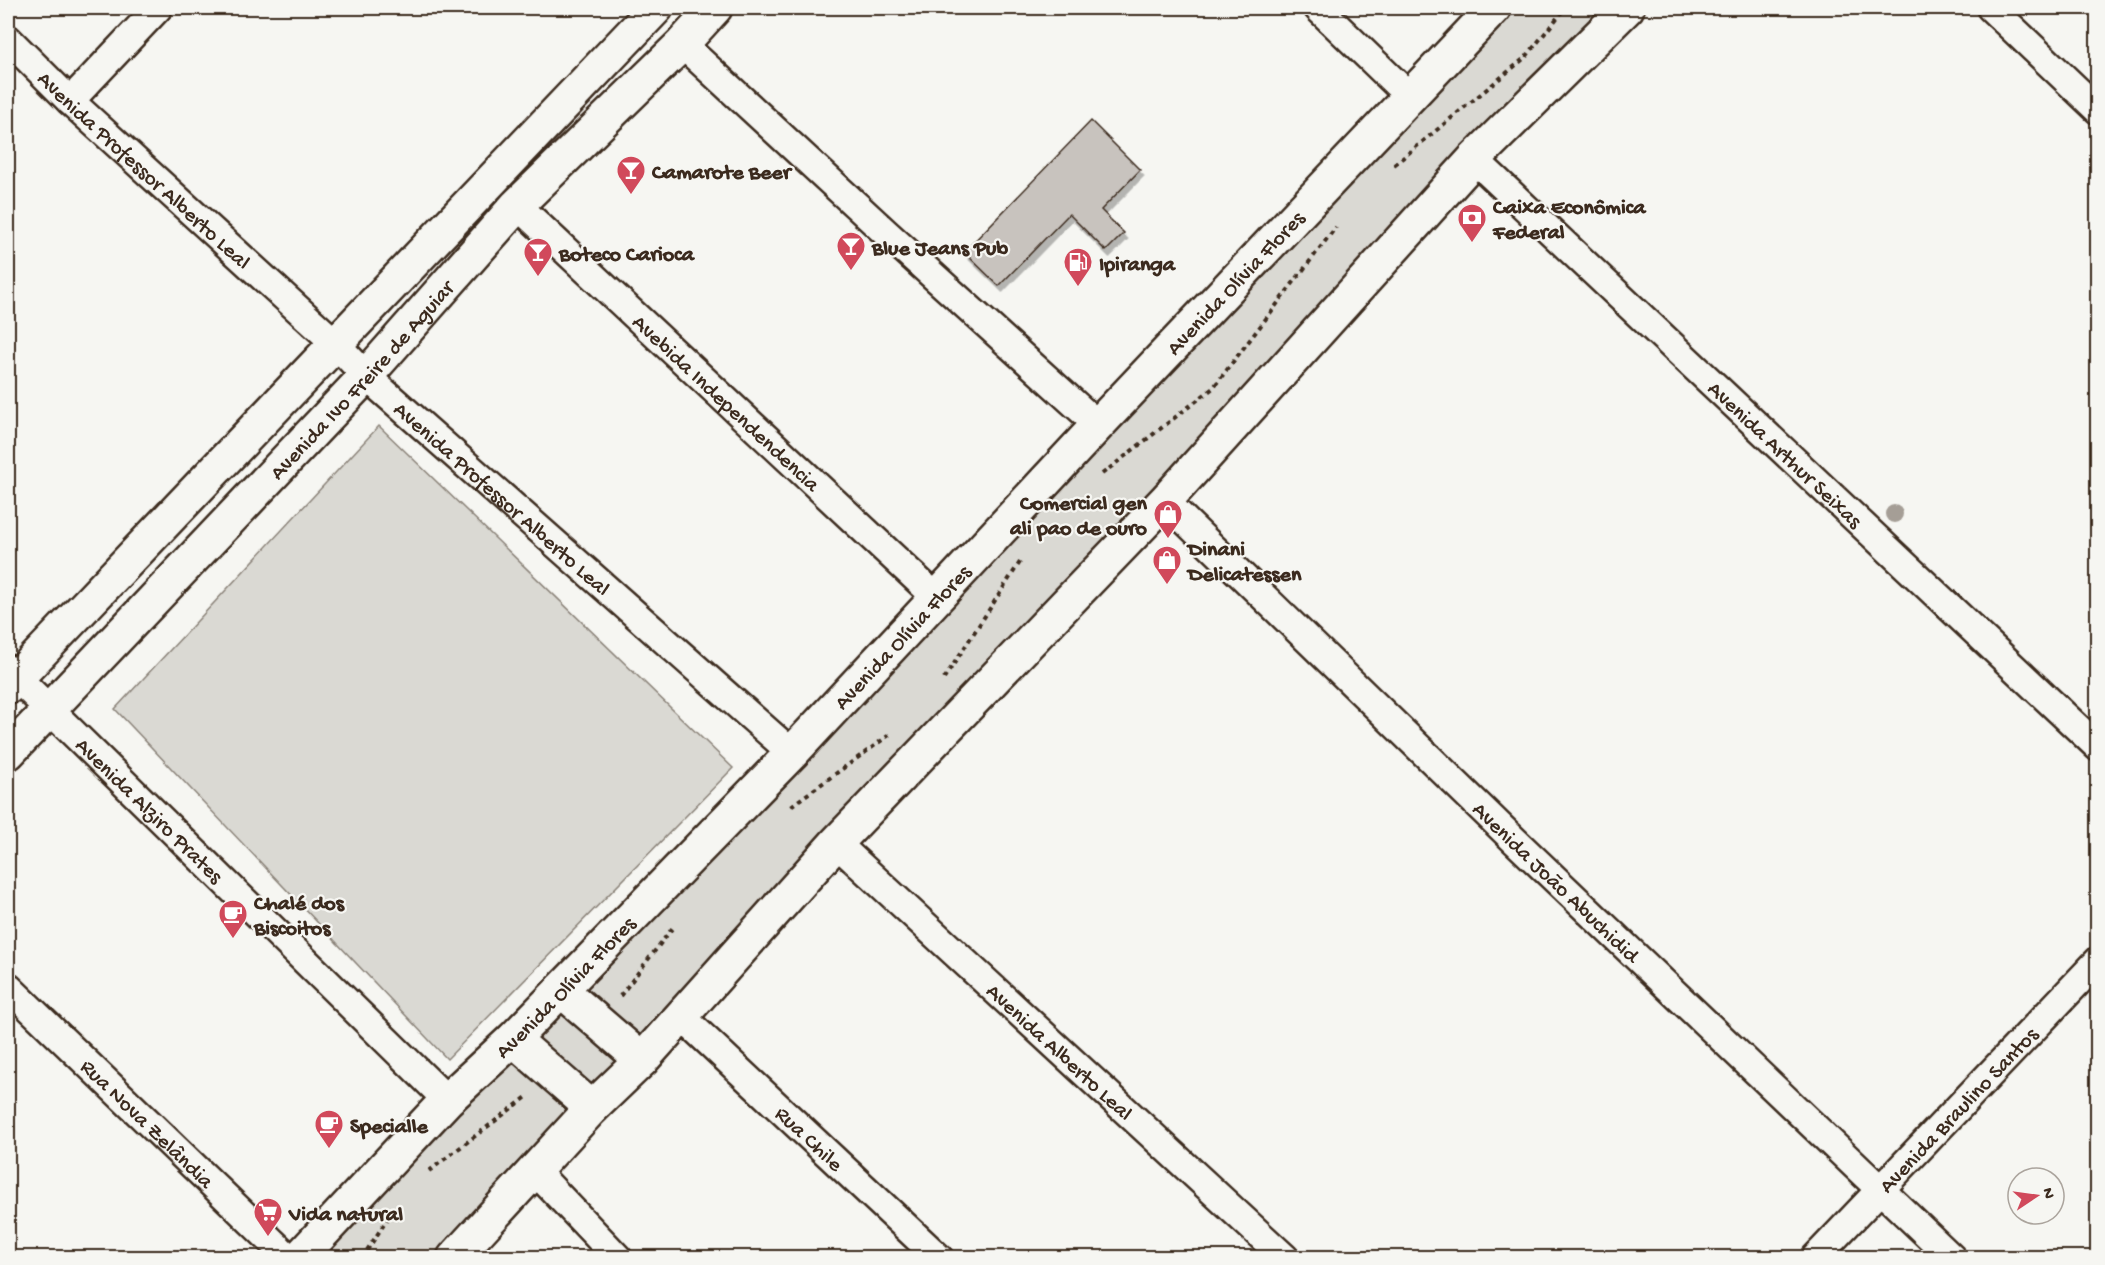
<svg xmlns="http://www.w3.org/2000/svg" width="2105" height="1265" viewBox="0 0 2105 1265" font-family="'Gochi Hand',sans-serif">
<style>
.green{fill:#dad9d3;stroke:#8a8278;stroke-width:1.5}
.building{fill:#c8c3be;stroke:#3b2a1e;stroke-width:1.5;filter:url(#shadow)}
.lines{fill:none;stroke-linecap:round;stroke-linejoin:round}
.minor-casing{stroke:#3b2a1e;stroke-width:32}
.tertiary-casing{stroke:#3b2a1e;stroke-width:38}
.primary-casing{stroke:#3b2a1e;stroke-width:38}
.path{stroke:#3b2a1e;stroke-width:4;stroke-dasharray:4.5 4.5;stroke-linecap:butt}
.minor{stroke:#f6f6f2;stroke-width:27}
.tertiary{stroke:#f6f6f2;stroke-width:33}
.primary{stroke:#f6f6f2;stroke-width:33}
.tree{fill:#a59e96}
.labels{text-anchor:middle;stroke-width:4.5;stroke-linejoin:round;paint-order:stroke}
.street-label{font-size:22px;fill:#3b2a1e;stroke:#f6f6f2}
.poi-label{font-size:22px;font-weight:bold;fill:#3b2a1e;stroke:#f6f6f2;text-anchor:start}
</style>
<defs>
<filter id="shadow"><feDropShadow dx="3.5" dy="6" stdDeviation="0" flood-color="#0004"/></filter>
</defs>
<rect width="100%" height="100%" fill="#f6f6f2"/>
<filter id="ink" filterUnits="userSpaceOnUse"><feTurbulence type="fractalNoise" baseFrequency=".0167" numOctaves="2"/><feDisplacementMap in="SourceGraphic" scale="12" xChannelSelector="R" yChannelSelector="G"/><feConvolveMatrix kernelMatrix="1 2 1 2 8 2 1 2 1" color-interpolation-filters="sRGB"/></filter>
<g filter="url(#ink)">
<!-- green -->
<g class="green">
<path d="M1502 8H1622L444 1257 305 1258Z"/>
<path d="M379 426 733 768 447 1059 115 709Z"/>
</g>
<!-- building -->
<path class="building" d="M1091 121 1140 170 1101 210 1124 233 1106 251 1069 214 999 286 964 252Z"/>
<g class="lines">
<!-- minor casing -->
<g class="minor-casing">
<g id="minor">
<path d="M1318 8 1409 96"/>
<path d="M1991 8 2098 110"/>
<path id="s1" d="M8 39 70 101 335 343 366 376 792 753"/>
<path d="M682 44 885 232 1098 425"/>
<path d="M70 101 158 8"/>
<path id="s2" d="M1474 159 2098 747"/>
<path id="s3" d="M517 205 937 598"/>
<path id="s4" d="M1165 501 1514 840 1952 1258"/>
<path id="s5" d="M8 669 447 1100"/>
<path id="s6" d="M836 843 1285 1258"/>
<path id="s7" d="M8 987 289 1258"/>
<path id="s8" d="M682 1017 939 1258"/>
<path d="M535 1171 618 1258"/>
<path id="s9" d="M1815 1258 2098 961"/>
</g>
</g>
<!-- tertiary casing -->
<g class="tertiary-casing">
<g id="tertiary">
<path d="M8 687 656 8"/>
<path id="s10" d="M8 753 366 376 517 205 682 44 715 8"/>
</g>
</g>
<!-- primary casing -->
<g class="primary-casing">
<g id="primary">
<path d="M561 990 642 1060"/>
<path d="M513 1039 592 1108"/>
<path id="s11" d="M299 1258 447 1100 513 1039 792 753 1098 425 1494 8"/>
<path d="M454 1258 592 1108 642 1060 836 843 1165 501 1474 159 1627 8"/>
</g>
</g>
<!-- path -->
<g class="path">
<path d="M1394 165 1526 57 1565 8"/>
<path d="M1102 474 1213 388 1336 227"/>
<path d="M944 679 1022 559"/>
<path d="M791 806 892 733"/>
<path d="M620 996 674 926"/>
<path d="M429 1171 528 1096"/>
<path d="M362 1258 394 1209"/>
</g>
<!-- minor -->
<use href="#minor" class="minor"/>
<!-- tertiary -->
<use href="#tertiary" class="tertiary"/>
<!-- primary -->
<use href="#primary" class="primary"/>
</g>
<!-- trees -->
<circle class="tree" cx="1894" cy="514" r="9"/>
</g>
<!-- icons -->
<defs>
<g id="bar-pin" transform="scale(1.5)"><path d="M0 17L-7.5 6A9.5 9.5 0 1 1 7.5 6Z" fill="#d1495b" stroke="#f6f6f2"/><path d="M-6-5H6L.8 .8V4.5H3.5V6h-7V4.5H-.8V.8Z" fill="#fff"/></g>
<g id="bank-pin" transform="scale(1.5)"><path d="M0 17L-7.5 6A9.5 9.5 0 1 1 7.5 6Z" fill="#d1495b" stroke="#f6f6f2"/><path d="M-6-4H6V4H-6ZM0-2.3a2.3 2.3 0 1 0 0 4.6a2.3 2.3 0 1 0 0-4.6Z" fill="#fff"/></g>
<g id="fuel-pin" transform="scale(1.5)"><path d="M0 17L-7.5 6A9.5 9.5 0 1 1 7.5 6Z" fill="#d1495b" stroke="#f6f6f2"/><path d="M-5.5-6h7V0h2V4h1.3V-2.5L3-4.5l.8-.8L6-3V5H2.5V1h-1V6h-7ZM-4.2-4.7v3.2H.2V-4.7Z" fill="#fff"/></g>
<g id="shop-pin" transform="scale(1.5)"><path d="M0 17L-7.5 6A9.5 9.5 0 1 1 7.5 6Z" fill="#d1495b" stroke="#f6f6f2"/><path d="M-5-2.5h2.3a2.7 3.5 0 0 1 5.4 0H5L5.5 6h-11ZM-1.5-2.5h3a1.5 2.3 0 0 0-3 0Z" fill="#fff"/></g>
<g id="cafe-pin" transform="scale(1.5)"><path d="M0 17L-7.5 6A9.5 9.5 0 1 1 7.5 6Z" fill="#d1495b" stroke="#f6f6f2"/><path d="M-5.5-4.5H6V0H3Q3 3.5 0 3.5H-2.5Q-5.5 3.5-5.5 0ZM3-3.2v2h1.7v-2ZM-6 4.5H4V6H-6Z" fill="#fff"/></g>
<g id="supermarket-pin" transform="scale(1.5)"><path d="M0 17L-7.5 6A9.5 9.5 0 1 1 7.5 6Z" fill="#d1495b" stroke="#f6f6f2"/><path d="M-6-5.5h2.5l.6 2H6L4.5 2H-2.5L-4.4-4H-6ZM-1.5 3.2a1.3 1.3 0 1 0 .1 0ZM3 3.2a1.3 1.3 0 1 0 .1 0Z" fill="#fff"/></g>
</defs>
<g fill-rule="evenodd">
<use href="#bar-pin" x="631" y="170"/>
<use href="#bank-pin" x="1472" y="218"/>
<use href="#bar-pin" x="851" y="246"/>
<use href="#bar-pin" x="538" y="252"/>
<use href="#fuel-pin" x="1078" y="262"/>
<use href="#shop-pin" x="1168" y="514"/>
<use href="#shop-pin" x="1167" y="560"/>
<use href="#cafe-pin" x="233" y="914"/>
<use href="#cafe-pin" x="329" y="1124"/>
<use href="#supermarket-pin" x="268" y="1212"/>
</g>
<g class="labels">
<!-- street labels -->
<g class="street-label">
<text dy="8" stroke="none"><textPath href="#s1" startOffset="189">Avenida Professor Alberto Leal</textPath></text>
<text dy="8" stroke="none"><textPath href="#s11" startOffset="1352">Avenida Olívia Flores</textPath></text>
<text dy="8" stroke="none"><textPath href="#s10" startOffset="514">Avenida Ivo Freire de Aguiar</textPath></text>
<text dy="8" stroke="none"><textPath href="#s3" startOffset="288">Avebida Independendencia</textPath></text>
<text dy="8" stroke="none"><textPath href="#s2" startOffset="429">Avenida Arthur Seixas</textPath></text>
<text dy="8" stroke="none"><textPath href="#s1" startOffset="675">Avenida Professor Alberto Leal</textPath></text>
<text dy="8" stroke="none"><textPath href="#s11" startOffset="866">Avenida Olívia Flores</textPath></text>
<text dy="8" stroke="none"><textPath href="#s5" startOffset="200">Avenida Alziro Prates</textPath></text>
<text dy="8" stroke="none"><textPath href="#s4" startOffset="546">Avenida João Abuchidid</textPath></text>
<text dy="8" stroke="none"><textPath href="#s11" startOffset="380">Avenida Olívia Flores</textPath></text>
<text dy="8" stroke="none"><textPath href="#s6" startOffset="306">Avenida Alberto Leal</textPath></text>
<text dy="8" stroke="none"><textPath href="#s9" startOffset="206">Avenida Braulino Santos</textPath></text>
<text dy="8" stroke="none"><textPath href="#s7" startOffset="195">Rua Nova Zelândia</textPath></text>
<text dy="8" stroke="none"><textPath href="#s8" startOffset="176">Rua Chile</textPath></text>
</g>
<!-- poi labels -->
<g class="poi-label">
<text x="652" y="178">Camarote Beer</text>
<text x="1493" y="213">Caixa Econômica<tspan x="1493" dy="25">Federal</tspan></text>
<text x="872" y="254">Blue Jeans Pub</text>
<text x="559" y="260">Boteco Carioca</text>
<text x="1099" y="270">Ipiranga</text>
<text x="1147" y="509" text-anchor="end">Comercial gen<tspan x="1147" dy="25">ali pao de ouro</tspan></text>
<text x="1188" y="555">Dinani<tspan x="1188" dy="25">Delicatessen</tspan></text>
<text x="254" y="909">Chalé dos<tspan x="254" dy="25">Biscoitos</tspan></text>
<text x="350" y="1132">Specialle</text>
<text x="289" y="1220">Vida natural</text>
</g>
</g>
<!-- margin -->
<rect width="2105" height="1265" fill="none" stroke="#f6f6f2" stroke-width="30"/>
<rect x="15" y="15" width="2075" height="1235" fill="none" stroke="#3b2a1e" stroke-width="2" filter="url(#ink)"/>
<!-- north arrow -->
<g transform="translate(2036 1196) rotate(77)"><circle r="28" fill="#f6f6f2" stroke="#aba49d" stroke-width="1.5"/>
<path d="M0-4.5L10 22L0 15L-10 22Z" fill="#d1495b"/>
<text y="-9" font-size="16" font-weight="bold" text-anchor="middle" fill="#3b2a1e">N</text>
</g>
</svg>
